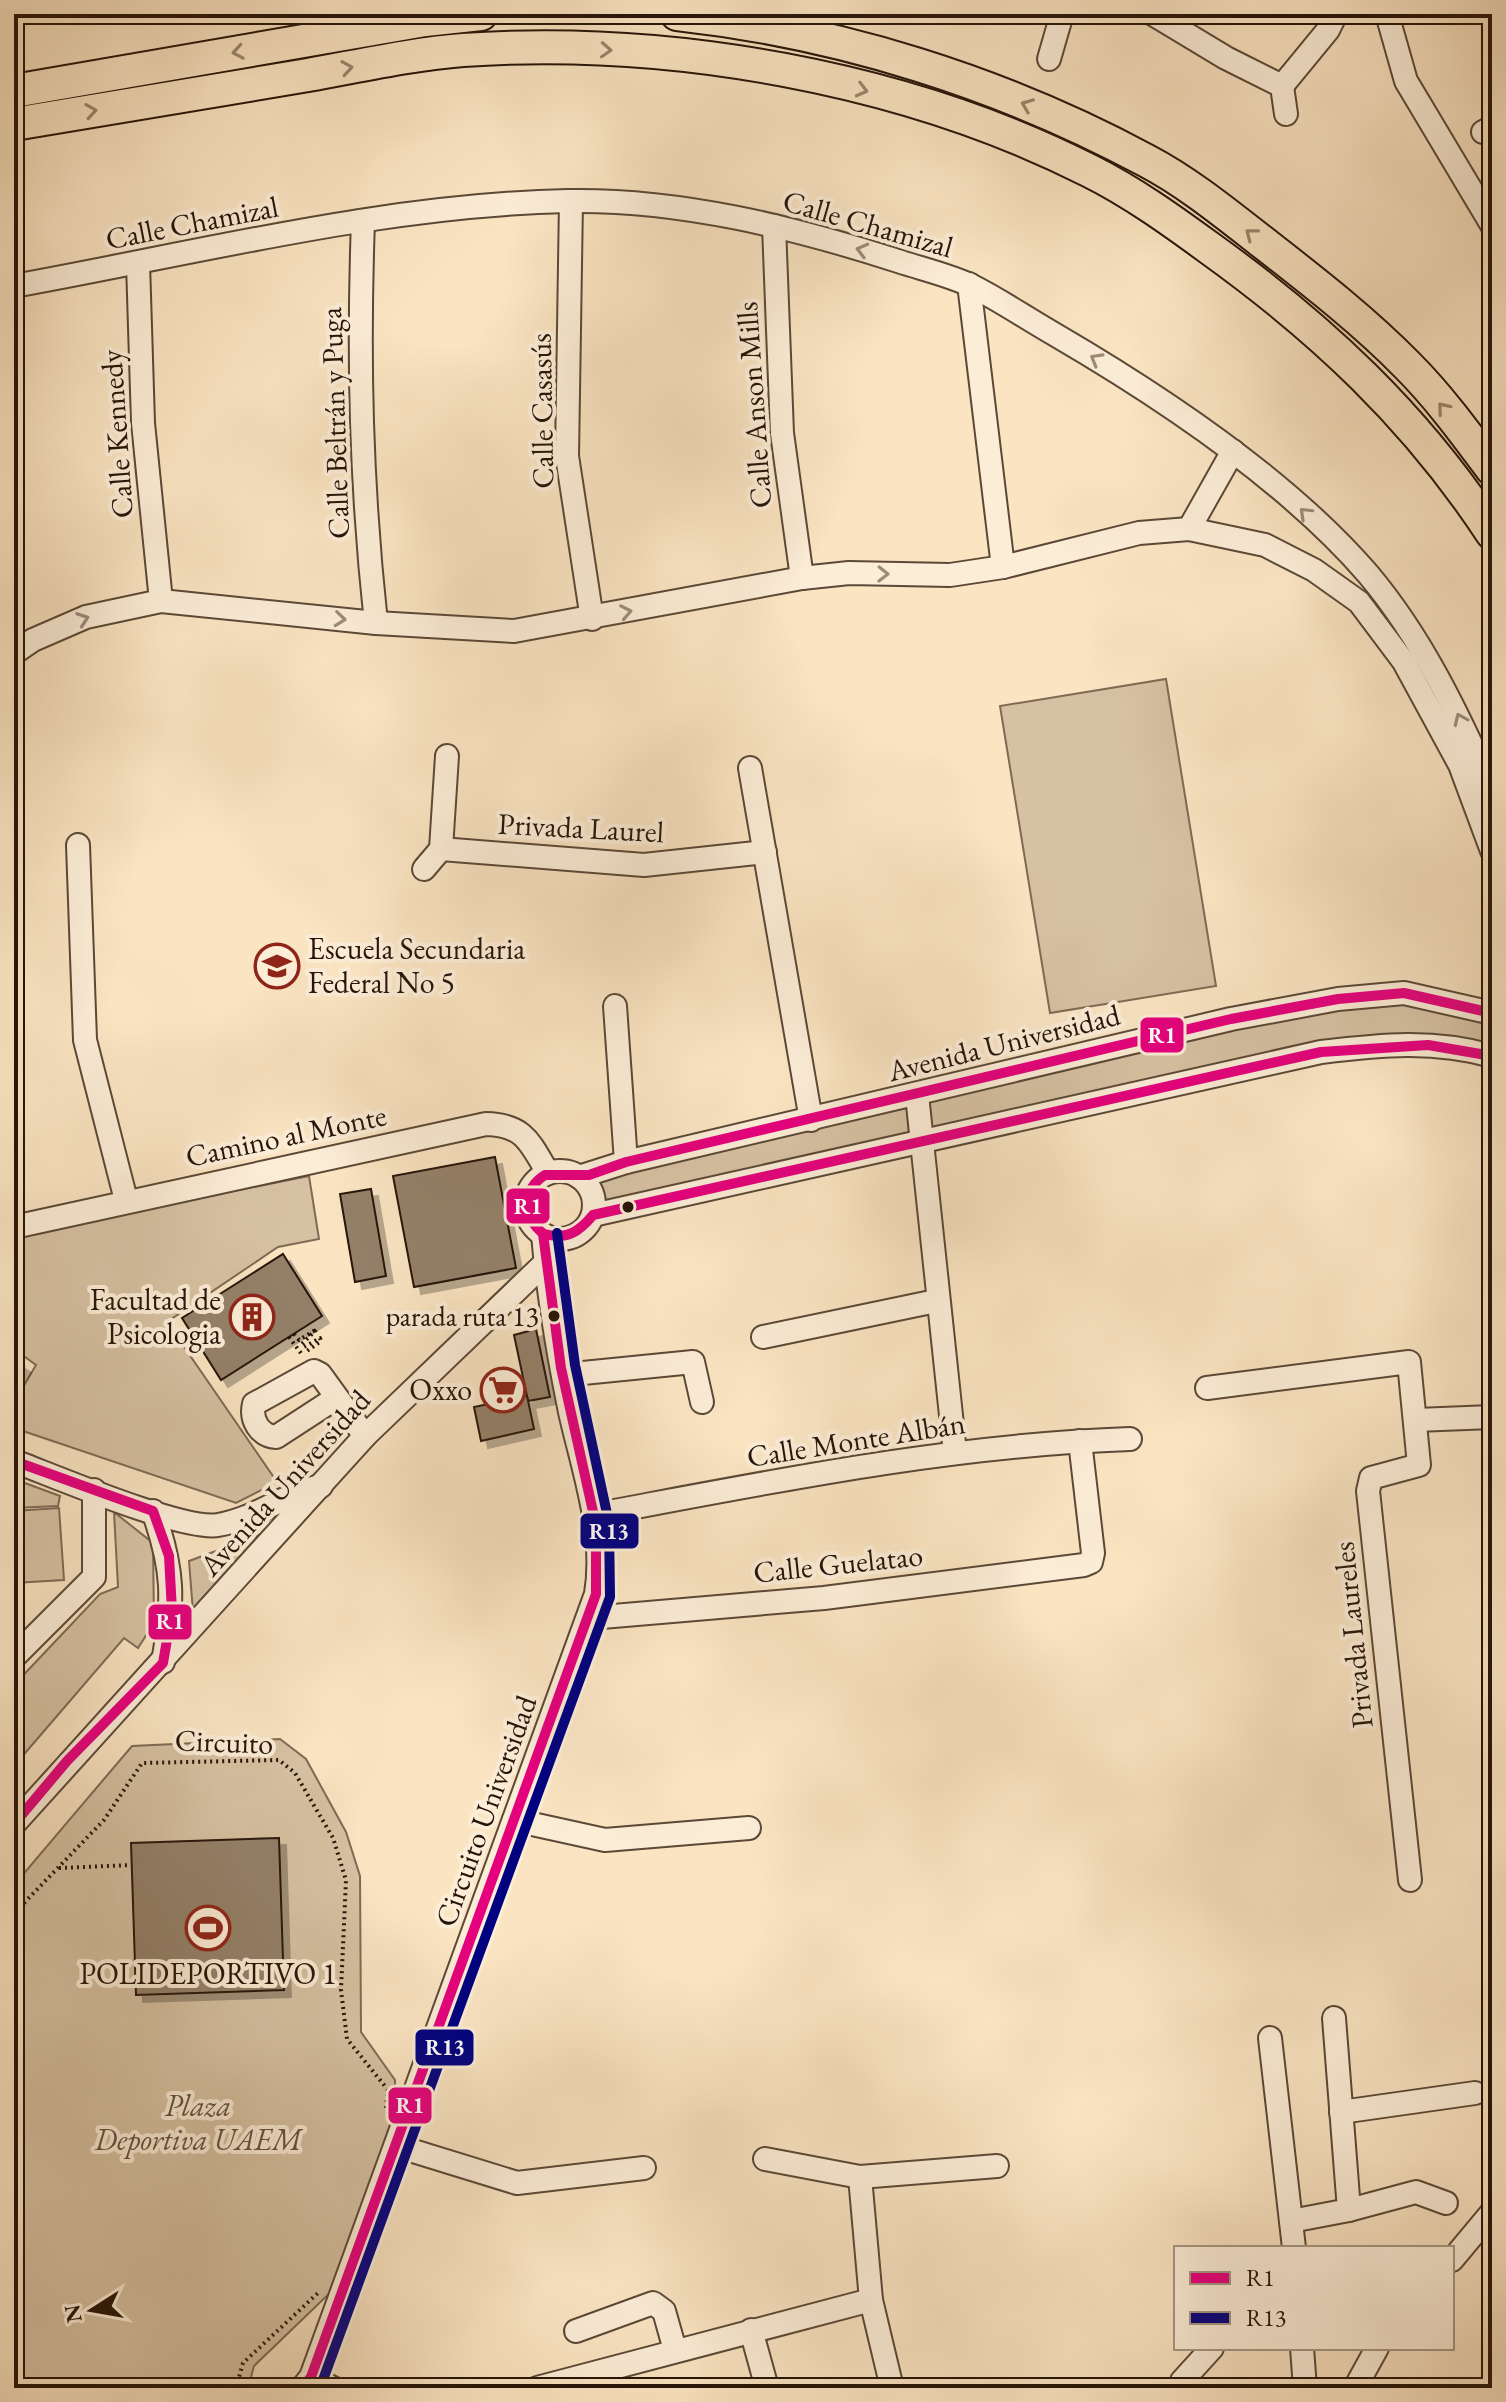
<svg xmlns="http://www.w3.org/2000/svg" width="1506" height="2402" viewBox="0 0 1506 2402" font-family="'EB Garamond',serif">
<style>
.green{fill:#d6c1a2;stroke:#7e6a55;stroke-width:2}
.building{fill:#948069;stroke:#261408;stroke-width:2;filter:url(#shadow)}
.lines{fill:none;stroke-linecap:round;stroke-linejoin:round}
.minor-casing{stroke:#5b4836;stroke-width:26}
.highway-casing{stroke:#261408;stroke-width:36}
.path{stroke:#261408;stroke-width:4;stroke-dasharray:2 4;stroke-linecap:butt}
.minor{stroke:#fcedd7;stroke-width:22}
.highway{stroke:#fae4c2;stroke-width:32}
.bus-1-casing{stroke:#fcedd7;stroke-width:16}
.bus-2-casing{stroke:#fcedd7;stroke-width:16}
.bus-1{stroke:#e5007d;stroke-width:10}
.bus-2{stroke:#000080;stroke-width:10}
.oneway{stroke:#9b866e}
.oneway2{stroke:#9c8b7a}
.bus-dot{fill:#261408;stroke:#fcedd7;stroke-width:3}
.labels{text-anchor:middle;stroke-width:8;stroke-linejoin:round;paint-order:stroke}
.bus-label{font-size:28px;fill:#261408;stroke:#fcedd7;text-anchor:end}
.street-label{font-size:30px;fill:#261408;stroke:#fcedd7}
.poi-label{font-size:30px;fill:#261408;stroke:#fcedd7;text-anchor:end}
.park-label{font-size:30px;font-style:italic;fill:#64513e;stroke:#fcedd7}
.line-badge{stroke:#fcedd7;stroke-width:3}
.badge-label{font-size:22px;text-anchor:middle;font-weight:bold;fill:#fff}
</style>
<defs>
<filter id="shadow"><feDropShadow dx="7" dy="7" stdDeviation="0" flood-color="#0004"/></filter>
</defs>
<rect width="100%" height="100%" fill="#fae4c2"/>
<filter id="stains"><feTurbulence type="fractalNoise" baseFrequency=".0025" numOctaves="4"/><feColorMatrix values="0 0 0 0 .2 0 0 0 0 .09 0 0 0 0 .02 0 0 0 .5 -.17"/></filter>
<radialGradient id="worn" r=".72"><stop offset=".6" stop-color="#630" stop-opacity="0"/><stop offset="1" stop-color="#630" stop-opacity=".3"/></radialGradient>
<!-- green -->
<g class="green">
<path d="M1166 679 1216 986 1050 1013 1000 706Z"/>
<path d="M1408 1001 1492 1024V1049L1412 1034 1322 1043 927 1134 926 1098 1313 1010Z"/>
<path d="M907 1108 909 1136 604 1207 597 1178Z"/>
<path d="M309 1176 319 1239 278 1247 167 1322 277 1482 236 1503 14 1428V1403L36 1365 14 1349V1235Z"/>
<path d="M14 1479 60 1496 58 1506 14 1508Z"/>
<path d="M59 1508 64 1580 14 1583V1511Z"/>
<path d="M114 1512 153 1543 154 1623 138 1648 124 1638 14 1766V1728L24 1713 14 1702V1685L100 1594 118 1587Z"/>
<path d="M259 1535 193 1612 189 1561Z"/>
<path d="M280 1739 306 1759 346 1832 360 1876 361 2032 395 2080 396 2123 334 2289 254 2366 248 2388H14V1885L132 1746Z"/>
</g>
<!-- building -->
<g class="building">
<path d="M495 1157 516 1268 414 1287 393 1176Z"/>
<path d="M371 1189 386 1276 355 1282 340 1194Z"/>
<path d="M283 1254 322 1316 221 1380 182 1318Z"/>
<path d="M536 1329 550 1397 528 1401 514 1335Z"/>
<path d="M14 1359 24 1366 14 1380Z"/>
<path d="M527 1396 534 1429 481 1441 474 1407Z"/>
<path d="M279 1838 284 1990 136 1995 131 1843Z"/>
</g>
<g class="lines">
<!-- minor casing -->
<g class="minor-casing">
<g id="minor">
<path d="M1153 14 1226 58 1282 86"/>
<path d="M1387 14 1406 81 1492 225"/>
<path d="M1049 59 1062 14"/>
<path d="M1282 86 1328 30 1336 14"/>
<path d="M1282 86 1286 114"/>
<path d="M1483 132 1492 127"/>
<path d="M571 201 567 456 592 619"/>
<path d="M363 221C358 360 361 485 376 623"/>
<path d="M774 226 782 433 802 578"/>
<path d="M138 263 143 423 161 601"/>
<path d="M969 284 1003 567"/>
<path d="M14 286C197 253 382 205 568 201 679 199 793 227 898 261 922 269 949 275 972 286 1000 300 1026 318 1054 334 1162 397 1286 479 1368 574 1422 638 1458 714 1492 790"/>
<path d="M1189 529 1233 451"/>
<path d="M14 653 33 640 86 617 161 601 376 623 514 631 802 578 849 573 950 575 1003 567 1139 533 1189 529 1265 545 1314 570 1359 602 1404 662 1460 765 1492 851"/>
<path d="M750 768 811 1120"/>
<path d="M78 845 85 1040 126 1200"/>
<path d="M441 849 644 865 765 852"/>
<path d="M424 869 441 849 447 756"/>
<path d="M615 1006 626 1162"/>
<path d="M917 1095 955 1453"/>
<circle cx="560" cy="1205" r="34"/>
<path d="M579 1177 626 1162 1231 1019 1338 999 1404 993 1492 1013"/>
<path d="M593 1215 1321 1052C1380 1045 1433 1039 1492 1056"/>
<path d="M14 1227 486 1124C525 1125 530 1143 548 1173"/>
<path d="M763 1337 936 1301"/>
<path d="M563 1375 693 1362 702 1402"/>
<path d="M1207 1388 1409 1362 1419 1465 1371 1478 1368 1491 1410 1880"/>
<path d="M336 1398 276 1437C260 1436 250 1420 254 1404L314 1371 320 1374 365 1436"/>
<path d="M1416 1420 1492 1417"/>
<path d="M14 1461C54 1476 183 1531 218 1525 255 1519 284 1494 321 1486"/>
<path d="M153 1511C174 1570 174 1600 163 1662"/>
<path d="M593 1515C770 1482 949 1445 1130 1439"/>
<path d="M590 1618 824 1598 1084 1565 1091 1562 1093 1553 1080 1441"/>
<path d="M14 1657 94 1577V1490"/>
<path d="M514 1820 605 1840 749 1828"/>
<path d="M14 1824 365 1436 545 1263"/>
<path d="M1270 2038 1294 2248"/>
<path d="M1341 2112 1475 2093"/>
<path d="M397 2146 517 2183 644 2168"/>
<path d="M765 2159 860 2177 997 2166"/>
<path d="M860 2177 871 2300 892 2388"/>
<path d="M1349 2210 1416 2192 1446 2203"/>
<path d="M1291 2221 1349 2210 1334 2018"/>
<path d="M1452 2260 1492 2212"/>
<path d="M751 2330 767 2388"/>
<path d="M576 2331 653 2303 664 2311 675 2350"/>
<path d="M1302 2348 1305 2388"/>
<path d="M311 2377 333 2388"/>
<path d="M302 2388 311 2377 596 1594C606 1534 583 1470 570 1412 558 1353 548 1294 543 1234"/>
<path d="M537 2388 871 2300"/>
<path d="M1180 2388 1182 2381 1212 2348"/>
<path d="M1355 2388 1377 2348"/>
</g>
</g>
<!-- highway casing -->
<g class="highway-casing">
<g id="highway">
<path d="M677 14C840 32 1002 83 1147 161 1187 182 1225 213 1261 241 1311 280 1363 320 1408 366 1439 397 1466 434 1492 469"/>
<path d="M14 91 425 20 481 14"/>
<path d="M14 124C112 107 210 91 308 75 359 66 411 54 463 50 670 36 905 77 1090 171 1132 192 1171 220 1208 247 1321 328 1416 417 1492 533"/>
</g>
</g>
<!-- path -->
<g class="path">
<path d="M294 1334 299 1340 317 1329 302 1344 304 1347 320 1338 321 1341 307 1351"/>
<path d="M289 1337 303 1356"/>
<path d="M59 1868 132 1865"/>
<path d="M14 1918 24 1903 104 1820 142 1763 279 1760 295 1773 333 1838 346 1880 341 1990 347 2039 388 2090 386 2108"/>
<path d="M236 2388 243 2363 319 2292"/>
</g>
<!-- minor -->
<use href="#minor" class="minor"/>
<!-- highway -->
<use href="#highway" class="highway"/>
<!-- bus-1 casing -->
<g class="bus-1-casing">
<g id="bus-1">
<path d="M1492 1013 1404 993 1338 999 1231 1019 626 1162 589 1175H545C521 1190 523 1219 544 1234 567 1240 579 1232 593 1215L1321 1052 1428 1045 1492 1056"/>
<path d="M14 1461 153 1511 169 1556 172 1611 163 1663 67 1761 14 1824"/>
<path d="M302 2388 311 2377 596 1594V1525L561 1368 543 1234"/>
</g>
</g>
<!-- bus-2 casing -->
<g class="bus-2-casing">
<path id="bus-2" d="M320 2388 610 1597 609 1523 575 1365 557 1233"/>
</g>
<!-- bus-1 -->
<use href="#bus-1" class="bus-1"/>
<!-- bus-2 -->
<use href="#bus-2" class="bus-2"/>
</g>
<!-- one-way arrows -->
<defs><path id="oneway-chevron" d="M-2-3.5L2.5 0L-2 3.5" fill="none" stroke-width="1.6" stroke-linecap="round" stroke-linejoin="round" transform="scale(2)"/></defs>
<g class="oneway">
<use href="#oneway-chevron" transform="translate(606 50) rotate(3)"/>
<use href="#oneway-chevron" transform="translate(238 52) rotate(170)"/>
<use href="#oneway-chevron" transform="translate(347 68) rotate(-9)"/>
<use href="#oneway-chevron" transform="translate(862 90) rotate(14)"/>
<use href="#oneway-chevron" transform="translate(1027 105) rotate(-158)"/>
<use href="#oneway-chevron" transform="translate(91 111) rotate(-9)"/>
<use href="#oneway-chevron" transform="translate(1251 234) rotate(-142)"/>
<use href="#oneway-chevron" transform="translate(1443 408) rotate(-130)"/>
</g>
<g class="oneway2">
<use href="#oneway-chevron" transform="translate(862 250) rotate(-165)"/>
<use href="#oneway-chevron" transform="translate(1096 359) rotate(-150)"/>
<use href="#oneway-chevron" transform="translate(1305 513) rotate(-136)"/>
<use href="#oneway-chevron" transform="translate(883 574) rotate(1)"/>
<use href="#oneway-chevron" transform="translate(626 612) rotate(-11)"/>
<use href="#oneway-chevron" transform="translate(83 619) rotate(-19)"/>
<use href="#oneway-chevron" transform="translate(340 619) rotate(6)"/>
<use href="#oneway-chevron" transform="translate(1460 719) rotate(-114)"/>
</g>
<!-- icons -->
<defs>
<g id="school-ring" transform="scale(2.3)"><circle r="9.5" fill="#fcedd7" stroke="#8f2418" stroke-width="1.5"/><path d="M0-5L7-2L0 1L-7-2ZM-4 1L0 2.5L4 1V4Q0 6-4 4Z" fill="#8f2418"/></g>
<g id="building-ring" transform="scale(2.3)"><circle r="9.5" fill="#fcedd7" stroke="#8f2418" stroke-width="1.5"/><path d="M-4-6H4V6H1V3H-1V6H-4ZM-2.5-4.3h1.7v1.8h-1.7ZM.8-4.3h1.7v1.8H.8ZM-2.5-1h1.7V.8h-1.7ZM.8-1h1.7V.8H.8Z" fill="#8f2418"/></g>
<g id="supermarket-ring" transform="scale(2.3)"><circle r="9.5" fill="#fcedd7" stroke="#8f2418" stroke-width="1.5"/><path d="M-6-5.5h2.5l.6 2H6L4.5 2H-2.5L-4.4-4H-6ZM-1.5 3.2a1.3 1.3 0 1 0 .1 0ZM3 3.2a1.3 1.3 0 1 0 .1 0Z" fill="#8f2418"/></g>
<g id="stadium-ring" transform="scale(2.3)"><circle r="9.5" fill="#fcedd7" stroke="#8f2418" stroke-width="1.5"/><path d="M0-5a6.5 5 0 1 0 0 10a6.5 5 0 1 0 0-10ZM-3.5-1.8h7v3.6h-7Z" fill="#8f2418"/></g>
</defs>
<g fill-rule="evenodd">
<use href="#school-ring" x="277" y="966"/>
<use href="#building-ring" x="252" y="1317"/>
<use href="#supermarket-ring" x="503" y="1390"/>
<use href="#stadium-ring" x="208" y="1928"/>
</g>
<!-- markers -->
<g class="bus-dot">
<circle cx="628" cy="1207" r="7"/>
<circle cx="554" cy="1316" r="7"/>
</g>
<g class="labels">
<!-- bus labels -->
<g class="bus-label">
<text x="539" y="1326">parada ruta 13</text>
</g>
<!-- street labels -->
<g class="street-label">
<text transform="translate(192 223) rotate(-11)" y="10">Calle Chamizal</text>
<text transform="translate(868 224) rotate(16)" y="10">Calle Chamizal</text>
<text transform="translate(754 405) rotate(-94)" y="10">Calle Anson Mills</text>
<text transform="translate(542 411) rotate(-91)" y="10">Calle Casasús</text>
<text transform="translate(335 423) rotate(-92)" y="10">Calle Beltrán y Puga</text>
<text transform="translate(117 434) rotate(-94)" y="10">Calle Kennedy</text>
<text transform="translate(581 828) rotate(3)" y="10">Privada Laurel</text>
<text transform="translate(1004 1043) rotate(-14)" y="10">Avenida Universidad</text>
<text transform="translate(286 1136) rotate(-12)" y="10">Camino al Monte</text>
<text transform="translate(856 1440) rotate(-9)" y="10">Calle Monte Albán</text>
<text transform="translate(285 1483) rotate(-48)" y="10">Avenida Universidad</text>
<text transform="translate(838 1564) rotate(-6)" y="10">Calle Guelatao</text>
<text transform="translate(1353 1635) rotate(-96)" y="10">Privada Laureles</text>
<text transform="translate(224 1742) rotate(2)" y="10">Circuito</text>
<text transform="translate(486 1811) rotate(-70)" y="10">Circuito Universidad</text>
</g>
<!-- poi labels -->
<g class="poi-label">
<text x="308" y="959" text-anchor="start">Escuela Secundaria<tspan x="308" dy="34">Federal No 5</tspan></text>
<text x="221" y="1310">Facultad de<tspan x="221" dy="34">Psicologia</tspan></text>
<text x="472" y="1400">Oxxo</text>
<text x="208" y="1984" text-anchor="middle">POLIDEPORTIVO 1</text>
</g>
<!-- park labels -->
<g class="park-label">
<text x="198" y="2116">Plaza<tspan x="198" dy="34">Deportiva UAEM</tspan></text>
</g>
</g>
<g class="line-badge">
<rect x="1139" y="1016" width="46" height="38" rx="8" fill="#e5007d"/>
<rect x="505" y="1187" width="46" height="38" rx="8" fill="#e5007d"/>
<rect x="579" y="1512" width="61" height="38" rx="8" fill="#000080"/>
<rect x="147" y="1603" width="46" height="38" rx="8" fill="#e5007d"/>
<rect x="414" y="2028" width="61" height="39" rx="8" fill="#000080"/>
<rect x="387" y="2086" width="46" height="39" rx="8" fill="#e5007d"/>
</g>
<g class="badge-label">
<text x="1162" y="1043">R1</text>
<text x="528" y="1214">R1</text>
<text x="609" y="1539">R13</text>
<text x="170" y="1629">R1</text>
<text x="445" y="2055">R13</text>
<text x="410" y="2113">R1</text>
</g>
<!-- margin -->
<rect width="1506" height="2402" fill="none" stroke="#fae4c2" stroke-width="48"/>
<rect x="16" y="16" width="1474" height="2370" fill="none" stroke="#261408" stroke-width="4"/>
<rect x="24" y="24" width="1458" height="2354" fill="none" stroke="#261408" stroke-width="2"/>
<!-- legend -->
<rect x="1174" y="2246" width="280" height="104" fill="#fcedd7" stroke="#a69684" stroke-width="2"/>
<rect x="1190" y="2272" width="40" height="12" fill="#e5007d" stroke="#a69684" stroke-width="2"/>
<text x="1246" y="2286" font-size="24" fill="#261408">R1</text>
<rect x="1190" y="2312" width="40" height="12" fill="#000080" stroke="#a69684" stroke-width="2"/>
<text x="1246" y="2326" font-size="24" fill="#261408">R13</text>
<!-- north arrow -->
<g transform="translate(92 2310) rotate(259)" stroke="#fcedd7" stroke-width="6" paint-order="stroke">
<path d="M0-6L14 30L0 20L-14 30Z" fill="#261408"/>
<text y="-12" font-size="22" font-weight="bold" text-anchor="middle" fill="#261408">N</text>
</g>
<rect width="100%" height="100%" filter="url(#stains)"/>
<rect width="100%" height="100%" fill="url(#worn)"/>
</svg>
